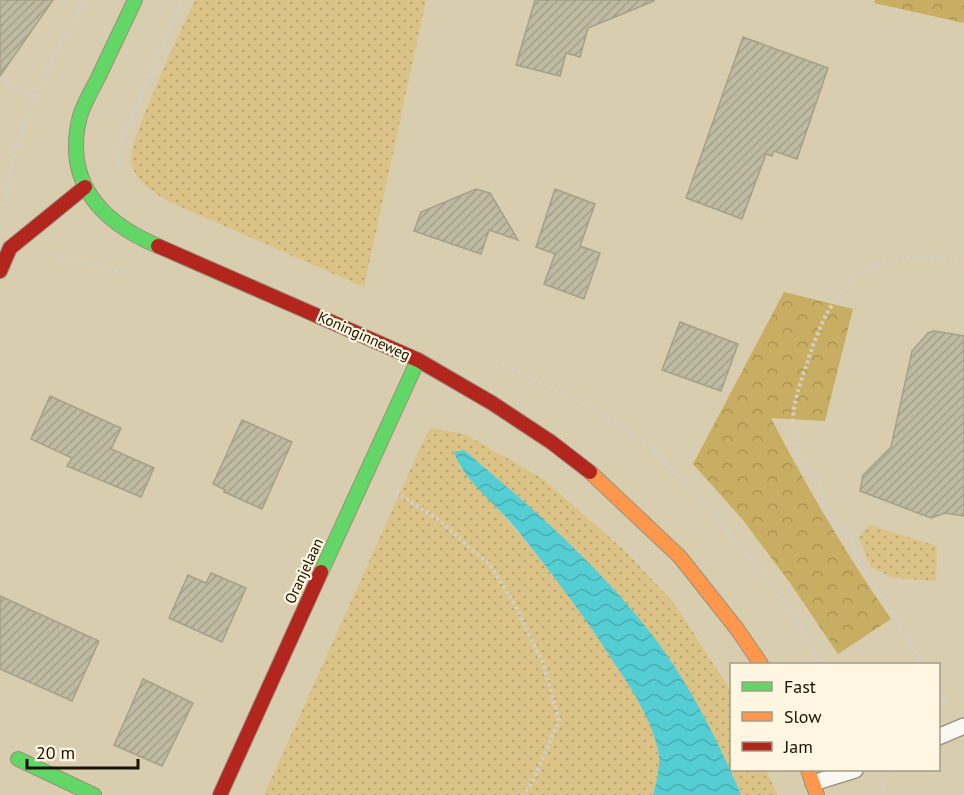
<svg xmlns="http://www.w3.org/2000/svg" width="964" height="795" viewBox="0 0 964 795" font-family="'PT Sans',sans-serif">
<style>
.grass{fill:url(#grass-dots)}
.forest{fill:url(#forest-crowns)}
.water{fill:url(#water-waves)}
.building{fill:url(#building-hatch);stroke:#a5a088;stroke-width:1.5}
.lines{fill:none;stroke-linecap:round;stroke-linejoin:round}
.lane-casing{stroke:#99907a;stroke-width:18}
.fast-casing{stroke:#99907a;stroke-width:16}
.slow-casing{stroke:#99907a;stroke-width:16}
.jam-casing{stroke:#99907a;stroke-width:16}
.path{stroke:#d3cfc5;stroke-width:4;stroke-dasharray:3 3;stroke-linecap:butt}
.lane{stroke:#f9f8f3;stroke-width:15}
.fast{stroke:#63d668;stroke-width:14}
.slow{stroke:#ff974d;stroke-width:14}
.jam{stroke:#b3261e;stroke-width:14}
.labels{text-anchor:middle;stroke-width:4.5;stroke-linejoin:round;paint-order:stroke}
.street-label{font-size:15px;fill:#1a1201;stroke:#fff6e1}
</style>
<defs>
<pattern id="grass-dots" width="8" height="8" patternUnits="userSpaceOnUse" patternTransform="scale(1.5)"><rect width="8" height="8" fill="#dbc387"/><path d="M2 2h.1M6 6h.1" fill="none" stroke="#bba673" stroke-width="1.8" stroke-linecap="round"/></pattern>
<pattern id="forest-crowns" width="20" height="18" patternUnits="userSpaceOnUse" patternTransform="scale(1.5)"><rect width="20" height="18" fill="#c8ae62"/><path d="M2 6a3 3 0 1 1 6 0M12 15a3 3 0 1 1 6 0" fill="none" stroke="#ab9553"/></pattern>
<pattern id="water-waves" width="16" height="10" patternUnits="userSpaceOnUse" patternTransform="scale(1.5)"><rect width="16" height="10" fill="#54cdd3"/><path d="M0 5q4-4 8 0t8 0" fill="none" stroke="#49afb3"/></pattern>
<pattern id="building-hatch" width="6" height="6" patternUnits="userSpaceOnUse" patternTransform="scale(1.5)"><rect width="6" height="6" fill="#bfbaa2"/><path d="M-1 1l2-2M0 6l6-6M5 7l2-2" fill="none" stroke="#a49f8a"/></pattern>
</defs>
<rect width="100%" height="100%" fill="#d9cdb0"/>
<!-- grass -->
<g class="grass">
<path d="M195 0H426L364 287 172 203C156 194 135 182 131 162 127 144 184 24 195 0Z"/>
<path d="M432 428 465 434 543 479 624 550 674 603 731 691 732 770H766L777 795H741C717 738 688 681 650 632 596 563 530 506 464 450L459 466C515 527 568 590 613 660 631 687 651 717 658 750 661 765 657 780 653 795H264L427 433Z"/>
<path d="M869 525 937 546 936 581 894 578 871 567 859 538Z"/>
</g>
<!-- forest -->
<g class="forest">
<path d="M875 0H964V23L874 3Z"/>
<path d="M784 292 853 309 825 421 771 418C807 488 846 554 891 619L838 654 790 583 743 520 693 464Z"/>
</g>
<!-- water -->
<path class="water" d="M464 450C530 506 596 563 650 632 688 681 717 738 741 795H653C657 780 661 765 658 750 651 718 631 688 613 661 583 614 549 569 513 525 494 502 464 481 454 452Z"/>
<!-- building -->
<g class="building">
<path d="M0 0H53L0 76Z"/>
<path d="M535 0H654V1L588 28 580 57 566 53 560 76 516 65Z"/>
<path d="M743 37 828 68 797 159 774 151 772 156 766 154 742 219 686 198Z"/>
<path d="M476 189 490 193 518 240 489 230 481 254 414 231 421 212Z"/>
<path d="M555 189 595 204 580 246 600 253 584 299 544 284 555 254 536 247Z"/>
<path d="M680 322 738 344 721 391 662 370Z"/>
<path d="M934 331 964 336V516L945 513 931 518 860 491 863 475 891 447 912 351 928 333Z"/>
<path d="M50 396 121 428 111 449 154 468 141 497 67 466 72 458 31 439Z"/>
<path d="M242 420 292 442 262 509 224 492 225 490 213 484Z"/>
<path d="M211 573 246 588 222 642 169 618 188 575 206 583Z"/>
<path d="M0 596 99 641 72 701 0 669Z"/>
<path d="M143 679 193 703 162 766 114 745Z"/>
</g>
<g class="lines">
<!-- lane casing -->
<g class="lane-casing">
<g id="lane">
<path d="M938 737 964 726"/>
<path d="M813 783 855 770"/>
</g>
</g>
<!-- fast casing -->
<g class="fast-casing">
<g id="fast">
<path d="M135 0C123 26 110 52 98 78 92 90 84 103 80 116 63 182 101 222 158 246"/>
<path d="M321 572 418 360"/>
<path d="M18 759 94 795"/>
</g>
</g>
<!-- slow casing -->
<g class="slow-casing">
<g id="slow">
<path d="M590 472 680 557 737 629 761 664"/>
<path d="M808 770 817 795"/>
</g>
</g>
<!-- jam casing -->
<g class="jam-casing">
<g id="jam">
<path d="M158 246 418 360 492 403 551 442 590 472"/>
<path d="M0 271 10 248 85 187"/>
<path d="M220 795 321 572"/>
</g>
</g>
<!-- path -->
<g class="path">
<path d="M0 78 34 98"/>
<path d="M118 167 117 156 120 145 182 0"/>
<path d="M5 205C13 133 48 63 84 0"/>
<path d="M57 256 123 272"/>
<path d="M496 361 598 411 653 449 705 503 793 612 822 664"/>
<path d="M396 492 436 518 490 565 515 605 543 663 559 721 532 783 523 795"/>
<path d="M923 664 854 552 852 538C844 530 831 522 826 513 821 505 824 494 820 486 816 478 808 472 803 465 798 458 796 447 794 439 789 414 799 387 807 363 835 276 870 245 964 261"/>
<path d="M938 691 946 704"/>
<path d="M881 778 884 795"/>
</g>
<!-- lane -->
<use href="#lane" class="lane"/>
<!-- fast -->
<use href="#fast" class="fast"/>
<!-- slow -->
<use href="#slow" class="slow"/>
<!-- jam -->
<use href="#jam" class="jam"/>
</g>
<g class="labels">
<!-- street labels -->
<g class="street-label">
<text transform="translate(364 336) rotate(24)" y="5">Koninginneweg</text>
<text transform="translate(304 571) rotate(-65)" y="5">Oranjelaan</text>
</g>
</g>
<!-- legend -->
<rect x="730" y="663" width="210" height="108" fill="#fff6e1" stroke="#a39b87" stroke-width="1.5"/>
<rect x="742" y="682" width="30" height="9" fill="#63d668" stroke="#a39b87" stroke-width="1.5"/>
<text x="784" y="693" font-size="18" fill="#1a1201">Fast</text>
<rect x="742" y="712" width="30" height="9" fill="#ff974d" stroke="#a39b87" stroke-width="1.5"/>
<text x="784" y="723" font-size="18" fill="#1a1201">Slow</text>
<rect x="742" y="742" width="30" height="9" fill="#b3261e" stroke="#a39b87" stroke-width="1.5"/>
<text x="784" y="753" font-size="18" fill="#1a1201">Jam</text>
<!-- scale -->
<path d="M27 759v9h111v-9" fill="none" stroke="#1a1201" stroke-width="3"/>
<text x="36" y="759" font-size="18" fill="#1a1201" stroke="#fff6e1" stroke-width="4.5" paint-order="stroke">20 m</text>
</svg>
